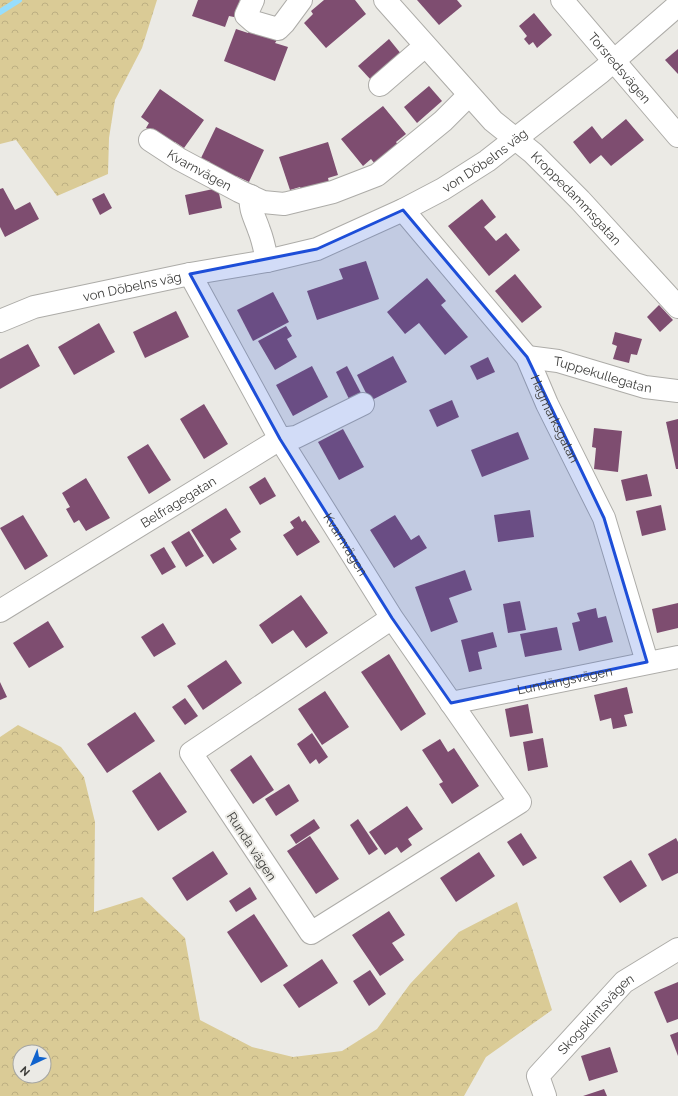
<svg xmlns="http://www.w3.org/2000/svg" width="678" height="1096" viewBox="0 0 678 1096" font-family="Raleway,sans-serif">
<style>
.forest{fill:url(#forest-crowns);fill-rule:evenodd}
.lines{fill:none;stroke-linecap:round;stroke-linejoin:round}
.stream{stroke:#97defd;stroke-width:6}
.building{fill:#7e4d70}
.minor-casing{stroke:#adaca8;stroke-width:24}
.minor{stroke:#fff;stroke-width:22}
.marked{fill:#1d4ed8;fill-opacity:0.2;stroke:#1d4ed8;stroke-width:3;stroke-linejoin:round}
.labels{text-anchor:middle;stroke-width:4;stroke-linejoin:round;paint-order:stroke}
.street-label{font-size:13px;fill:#3d3d3b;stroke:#ebeae5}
</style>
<defs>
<pattern id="forest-crowns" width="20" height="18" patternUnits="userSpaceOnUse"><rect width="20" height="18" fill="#dacb96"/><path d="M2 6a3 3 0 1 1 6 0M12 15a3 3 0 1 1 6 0" fill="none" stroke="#bcaf82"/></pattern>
</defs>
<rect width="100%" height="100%" fill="#ebeae5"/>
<!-- forest -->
<g class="forest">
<path d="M0 0H157L142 48 115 100 109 138 108 174 57 196 16 140 0 144Z"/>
<path d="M18 725 61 747 84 777 95 822 94 912 142 897 185 938 200 1020 252 1047 293 1057 342 1051 377 1029 410 984 459 932 517 902 552 1010 486 1057 464 1096H0V737ZM20 1052H44V1076H20Z"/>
</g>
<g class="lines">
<!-- stream -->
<path class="stream" d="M0 12 19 0"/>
</g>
<!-- building -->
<g class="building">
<path d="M198 0H240L234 17 229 16 225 27 192 16Z"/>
<path d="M324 0H355L366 14 326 48 304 23 313 14 311 11Z"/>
<path d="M417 0H457L462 6 439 25Z"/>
<path d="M534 13 552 35 537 48 533 42 529 45 524 39 527 36 519 26Z"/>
<path d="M236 29 248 33 250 29 277 40 275 43 288 47 275 81 224 61Z"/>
<path d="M389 39 402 55 372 81 358 66Z"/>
<path d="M678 49V74L665 60Z"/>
<path d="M429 86 442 101 417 123 404 107Z"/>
<path d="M160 89 204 120 184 148 175 142 172 146 146 128 149 123 141 117Z"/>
<path d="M383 106 406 134 396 142 398 145 375 164 371 159 363 166 341 139Z"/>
<path d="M626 119 644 140 611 166 601 155 590 164 573 142 592 126 602 139Z"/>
<path d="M216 127 264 150 249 182 236 176 234 179 209 166 210 162 201 158Z"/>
<path d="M328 142 338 175 328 178 329 182 302 191 300 187 290 190 279 157Z"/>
<path d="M3 188 15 210 30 202 39 219 5 237 0 227V189Z"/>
<path d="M218 188 222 208 189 215 185 195Z"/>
<path d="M104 193 112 208 100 215 92 199Z"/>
<path d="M482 199 496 217 484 227 496 241 506 233 520 250 489 276 448 226Z"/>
<path d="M366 261 379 299 317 320 307 291 343 279 339 269Z"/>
<path d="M515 274 542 307 522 323 495 291Z"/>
<path d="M427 278 446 301 441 305 468 337 445 355 419 323 405 334 387 312Z"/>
<path d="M273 292 289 322 253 341 237 310Z"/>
<path d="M659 305 673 320 660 332 647 317Z"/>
<path d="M176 311 189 337 145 358 133 332Z"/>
<path d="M99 323 115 352 74 375 58 347Z"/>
<path d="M286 326 292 336 287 339 297 357 275 370 258 341Z"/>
<path d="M615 332 642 339 637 355 631 354 629 363 613 359 617 346 612 344Z"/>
<path d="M28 344 40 366 0 389V359Z"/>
<path d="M393 356 407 382 370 401 357 375Z"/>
<path d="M488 357 495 372 477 380 470 366Z"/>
<path d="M312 366 328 397 293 416 276 385Z"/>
<path d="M347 366 361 393 349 399 336 372Z"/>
<path d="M452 400 459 417 437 427 429 410Z"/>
<path d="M204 404 228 444 204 459 180 419Z"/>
<path d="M678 419V469H676L666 422Z"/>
<path d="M594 428 622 431 618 472 594 469 596 448 592 447Z"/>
<path d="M343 429 364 467 339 480 318 442Z"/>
<path d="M518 432 529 459 482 477 471 450Z"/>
<path d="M148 444 171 480 149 494 127 457Z"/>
<path d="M647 474 652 496 626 501 621 480Z"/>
<path d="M265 477 276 496 260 505 249 487Z"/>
<path d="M86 478 110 518 86 531 79 520 74 523 66 509 70 507 62 493Z"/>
<path d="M661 505 666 530 642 536 636 511Z"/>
<path d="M226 508 241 532 230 539 237 549 213 564 191 530Z"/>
<path d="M530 510 534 537 498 542 494 515Z"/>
<path d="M23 515 48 556 25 570 0 528Z"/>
<path d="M395 515 411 540 419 535 427 548 394 568 370 530Z"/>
<path d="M299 516 302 522 305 520 320 542 297 556 283 535 294 528 290 522Z"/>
<path d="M189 531 204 556 186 567 171 542Z"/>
<path d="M164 547 176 567 162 575 150 555Z"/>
<path d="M465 570 472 590 449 598 458 622 431 632 415 587Z"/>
<path d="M301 595 328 633 306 648 293 630 272 644 259 625Z"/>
<path d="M520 601 526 630 508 633 503 604Z"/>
<path d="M678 603V628L657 633 652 609Z"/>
<path d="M596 608 598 618 606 616 613 642 579 651 572 623 580 621 577 613Z"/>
<path d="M48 621 64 647 29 668 13 643Z"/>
<path d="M163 623 176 644 154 657 141 637Z"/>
<path d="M557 627 562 650 525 657 520 634Z"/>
<path d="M493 632 497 647 478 652 482 669 469 672 461 640Z"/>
<path d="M389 654 426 714 401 731 361 672Z"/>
<path d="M226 660 242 683 203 710 187 686Z"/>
<path d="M0 682 7 697 0 700Z"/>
<path d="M627 687 633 713 624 715 627 726 613 729 611 718 600 721 594 695Z"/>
<path d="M325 691 349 727 322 745 298 709Z"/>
<path d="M185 698 198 716 185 725 172 707Z"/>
<path d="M528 704 533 733 510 737 505 709Z"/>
<path d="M135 712 155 741 107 773 87 744Z"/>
<path d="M312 733 328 757 319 764 316 759 310 764 297 744Z"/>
<path d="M543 738 548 767 528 771 523 742Z"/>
<path d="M440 739 448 752 454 748 479 786 452 804 439 784 443 782 422 750Z"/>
<path d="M251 755 274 790 253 804 230 770Z"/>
<path d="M160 772 187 812 158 831 132 791Z"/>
<path d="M289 784 299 801 276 816 265 799Z"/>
<path d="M407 806 423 829 408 839 412 845 401 853 397 847 385 855 369 832Z"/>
<path d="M314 819 320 828 296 844 290 835Z"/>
<path d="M358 819 378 849 369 855 350 825Z"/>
<path d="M521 833 537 858 523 866 507 842Z"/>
<path d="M310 836 339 879 316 894 287 851Z"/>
<path d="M676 838 678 842V873L662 881 648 854Z"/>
<path d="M213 851 228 874 187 901 172 878Z"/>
<path d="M479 852 495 876 456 902 440 878Z"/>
<path d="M631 860 647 886 620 903 603 877Z"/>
<path d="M250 887 257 899 236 912 229 901Z"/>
<path d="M389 911 405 935 392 943 404 960 380 976 352 935Z"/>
<path d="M254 914 288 966 261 983 227 932Z"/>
<path d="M322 959 338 983 299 1008 283 985Z"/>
<path d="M370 970 386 994 369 1006 353 981Z"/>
<path d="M678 982V1019L667 1023 654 992Z"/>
<path d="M678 1032V1056L670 1035Z"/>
<path d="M610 1047 618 1072 589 1081 581 1056Z"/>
<path d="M604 1089 607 1096H583Z"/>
</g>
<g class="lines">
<!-- minor casing -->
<g class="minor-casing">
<g id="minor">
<path d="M253 0 246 15 254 22 278 29 284 23 301 0"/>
<path id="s1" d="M385 0 493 121 533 153 580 200 678 307"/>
<path id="s2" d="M562 0 678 136"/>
<path d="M380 85 425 46"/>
<path id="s3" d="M150 140 179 159 239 191 263 202 284 204 333 192 377 175 443 121 469 95"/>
<path d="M251 196C249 209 255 218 259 230 263 240 265 250 267 261"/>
<path id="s4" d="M403 210 527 357 547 404 604 518 647 662"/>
<path id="s5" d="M190 274 280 439 392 618 520 802 311 933 191 753 392 618"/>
<path id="s6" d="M0 321 34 307 190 274 267 261 317 249 403 210 443 189 487 161 601 72 678 5"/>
<path id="s7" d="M527 357 558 361 645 387 678 391"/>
<path id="s8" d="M0 611 280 439 296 437 363 404"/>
<path id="s9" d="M451 703 678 657"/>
<path id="s10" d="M545 1096 538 1076 624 982 678 949"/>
</g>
</g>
<!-- minor -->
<use href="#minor" class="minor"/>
</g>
<!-- marked area -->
<path class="marked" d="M403 210 527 357 604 518 647 662 451 703 392 618 280 439 190 274 317 249Z"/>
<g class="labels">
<!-- street labels -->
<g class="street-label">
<text dy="5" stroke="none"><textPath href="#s2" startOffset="89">Torsredsvägen</textPath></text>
<text dy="5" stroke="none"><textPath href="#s6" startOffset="516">von Döbelns väg</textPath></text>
<text dy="5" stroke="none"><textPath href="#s3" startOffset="58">Kvarnvägen</textPath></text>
<text dy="5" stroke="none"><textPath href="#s1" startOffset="276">Kroppedammsgatan</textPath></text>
<text dy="5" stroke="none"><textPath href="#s6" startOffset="137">von Döbelns väg</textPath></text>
<text dy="5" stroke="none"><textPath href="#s7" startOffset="78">Tuppekullegatan</textPath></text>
<text dy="5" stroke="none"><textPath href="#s4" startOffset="260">Hagmarksgatan</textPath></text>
<text dy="5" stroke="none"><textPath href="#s8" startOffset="209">Belfragegatan</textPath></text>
<text dy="5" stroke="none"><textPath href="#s5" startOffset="312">Kvarnvägen</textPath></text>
<text dy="5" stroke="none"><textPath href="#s9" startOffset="116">Lundängsvägen</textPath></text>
<text transform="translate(252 846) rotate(57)" y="5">Runda vägen</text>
<text dy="5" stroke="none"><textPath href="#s10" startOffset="106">Skogsklintsvägen</textPath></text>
</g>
</g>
<!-- north arrow -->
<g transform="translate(32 1064) rotate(224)"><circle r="19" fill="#ebeae5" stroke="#a5a5a1"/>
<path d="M0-3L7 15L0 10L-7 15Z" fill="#1063cd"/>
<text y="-6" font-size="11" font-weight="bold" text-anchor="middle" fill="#3d3d3b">N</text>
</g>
</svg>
